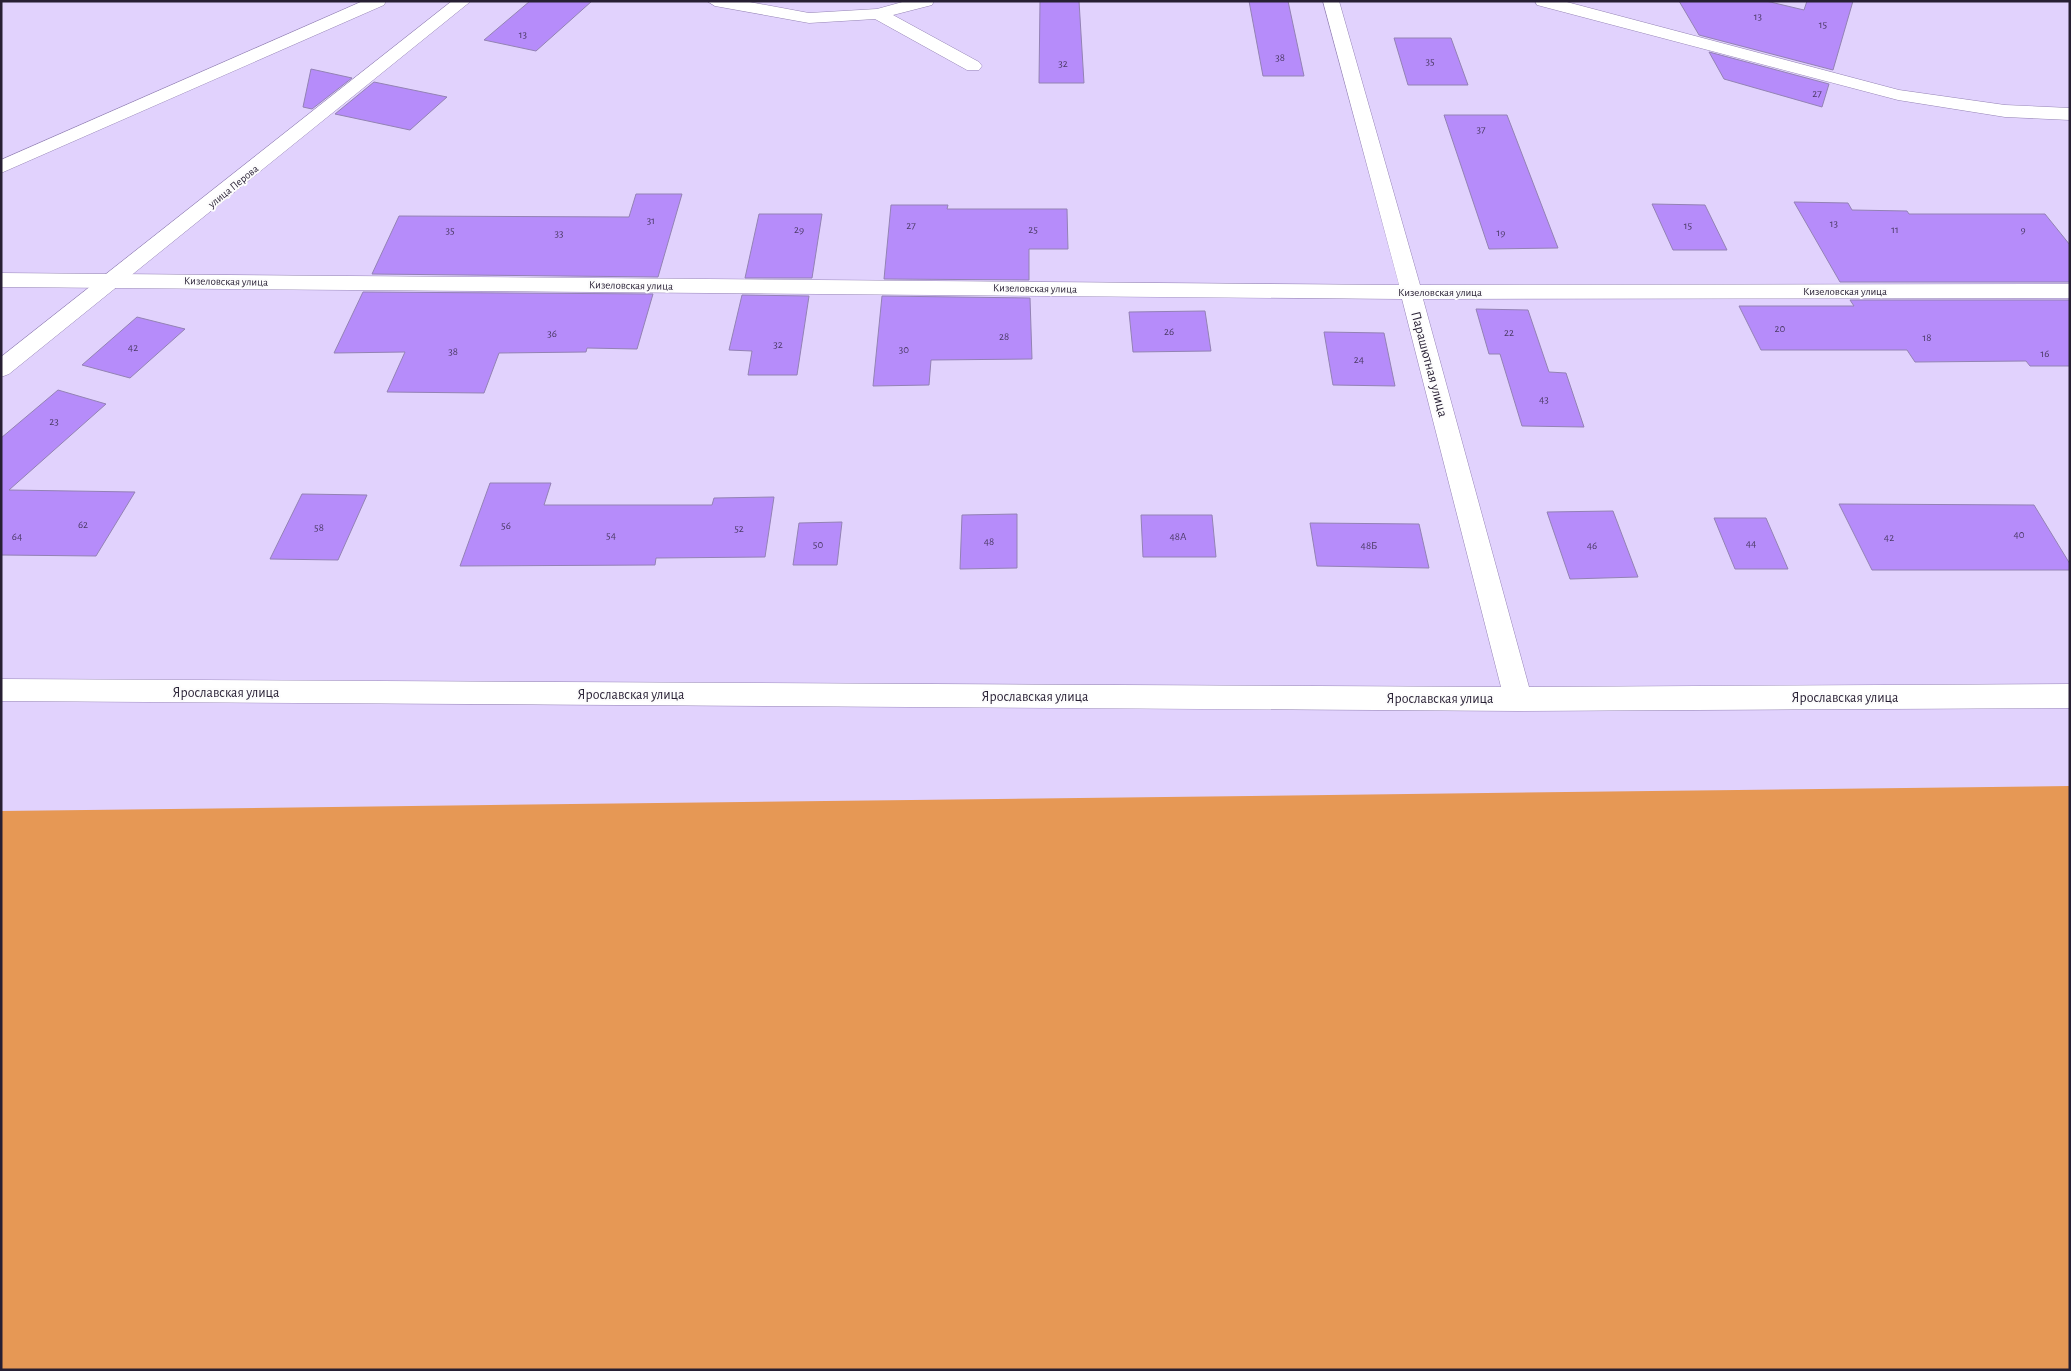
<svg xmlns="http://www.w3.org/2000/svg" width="2071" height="1371" viewBox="0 0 2071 1371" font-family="'Alegreya Sans',sans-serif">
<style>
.green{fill:#e69855}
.building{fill:#b68cfa;stroke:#9382b4}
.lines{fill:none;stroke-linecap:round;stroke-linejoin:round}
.lane-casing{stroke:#9584b5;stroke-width:1}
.street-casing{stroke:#9584b5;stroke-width:1}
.secondary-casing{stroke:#9584b5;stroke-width:1}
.lane{fill:#fff;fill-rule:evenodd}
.street{fill:#fff;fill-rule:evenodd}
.secondary{fill:#fff;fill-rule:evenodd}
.labels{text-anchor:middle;stroke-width:4;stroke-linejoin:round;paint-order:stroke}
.number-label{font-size:11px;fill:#4b3a65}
.far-street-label{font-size:11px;fill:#271f33;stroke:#fcfcfc}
.street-label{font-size:14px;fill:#271f33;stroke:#fcfcfc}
</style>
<rect width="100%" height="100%" fill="#e1d2fd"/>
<!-- green -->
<path class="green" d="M2070 786V1370H1V811Z"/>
<!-- building -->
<g class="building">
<path d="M530 1H592L536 51 484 40Z"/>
<path d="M1040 1H1079L1084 83H1039Z"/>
<path d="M1249 1H1288L1304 76H1263Z"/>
<path d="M1679 1H1766L1804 10 1807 1H1853L1833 70 1699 35Z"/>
<path d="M1394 38H1451L1468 85H1408Z"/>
<path d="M1709 52 1829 84 1822 107 1724 79Z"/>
<path d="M311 69 352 78 312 109 303 107Z"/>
<path d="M374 82 447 97 410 130 335 114Z"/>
<path d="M1444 115H1507L1558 248 1489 249Z"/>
<path d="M636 194H682L658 277 372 274 399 216 629 217Z"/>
<path d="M1794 202 1848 203 1852 210 1907 211 1909 214H2045L2070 245V282H1840Z"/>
<path d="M1652 204 1705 205 1727 250H1673Z"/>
<path d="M891 205H948L947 209H1067L1068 249H1029V280L884 279Z"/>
<path d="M759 214H822L812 278H745Z"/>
<path d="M363 292 653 294 637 349 587 348 586 352 499 353 484 393 387 392 405 352 334 353Z"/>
<path d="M742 295 809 296 797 375H748L752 351 729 350Z"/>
<path d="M882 296 1030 298 1032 359 931 360 929 385 873 386Z"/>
<path d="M1850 300H2070V366H2030L2026 361 1915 362 1907 350H1761L1739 306H1854Z"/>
<path d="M1476 309 1528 310 1549 372 1566 373 1584 427 1522 426 1500 354H1489Z"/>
<path d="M1205 311 1211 351 1133 352 1129 312Z"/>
<path d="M137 317 185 329 130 378 82 365Z"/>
<path d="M1324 332 1384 333 1395 386 1333 385Z"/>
<path d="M58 390 106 404 9 490 135 492 96 556 1 555V438Z"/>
<path d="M490 483H551L544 505H712L714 498 774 497 765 557 656 558 655 565 460 566Z"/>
<path d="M302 494 367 495 338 560 270 559Z"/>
<path d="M1839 504 2034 505 2070 564V570H1872Z"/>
<path d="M1613 511 1638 577 1570 579 1547 512Z"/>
<path d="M1017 514V568L960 569 962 515Z"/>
<path d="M1141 515H1212L1216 557H1143Z"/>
<path d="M1714 518H1766L1788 569H1735Z"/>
<path d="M842 522 837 565H793L799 523Z"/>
<path d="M1310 523 1419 524 1429 568 1317 566Z"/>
</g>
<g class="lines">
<!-- lane casing -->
<g class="lane-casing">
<g id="lane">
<path d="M363 1H386L384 5 1 173V160Z"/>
<path d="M707 1H744L809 13 877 9 906 1H934L932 5 893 15 979 62 982 66 979 70H967L875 19 809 23 715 6Z"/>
<path d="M1535 1H1563L1899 90 2005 105 2070 108V120L2005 117 1898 100 1537 5Z"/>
</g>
</g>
<!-- street casing -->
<g class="street-casing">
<path id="street" d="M1323 1H1339L1420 285 2070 284V298L1423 299 1529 687 2070 684V708L1518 711 1 701V679L1501 687 1402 299 1 287V273L1399 285Z"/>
</g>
<!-- secondary casing -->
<g class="secondary-casing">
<path id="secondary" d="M452 1H471L9 374 1 377V357Z"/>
</g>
<!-- lane -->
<use href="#lane" class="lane"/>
<!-- street -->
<use href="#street" class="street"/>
<!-- secondary -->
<use href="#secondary" class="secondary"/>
</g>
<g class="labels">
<!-- number labels -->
<g class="number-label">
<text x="1758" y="20">13</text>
<text x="1823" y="28">15</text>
<text x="523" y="38">13</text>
<text x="1280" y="61">38</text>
<text x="1430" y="65">35</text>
<text x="1063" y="67">32</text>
<text x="1817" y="97">27</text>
<text x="1481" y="133">37</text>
<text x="651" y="224">31</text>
<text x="1834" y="227">13</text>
<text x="911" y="229">27</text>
<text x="1688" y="229">15</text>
<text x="799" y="233">29</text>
<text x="1033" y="233">25</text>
<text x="1895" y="233">11</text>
<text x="2023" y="233">9</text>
<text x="450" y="234">35</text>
<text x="1501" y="236">19</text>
<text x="559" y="237">33</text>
<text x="1780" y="332">20</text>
<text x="1169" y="335">26</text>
<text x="1509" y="336">22</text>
<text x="552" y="337">36</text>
<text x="1004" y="340">28</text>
<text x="1927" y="341">18</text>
<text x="778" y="348">32</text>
<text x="133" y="351">42</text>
<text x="904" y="353">30</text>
<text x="453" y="355">38</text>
<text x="2045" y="357">16</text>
<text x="1359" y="363">24</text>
<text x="1544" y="403">43</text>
<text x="54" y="425">23</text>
<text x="83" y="528">62</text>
<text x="506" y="529">56</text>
<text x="319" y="531">58</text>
<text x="739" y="532">52</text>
<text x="2019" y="538">40</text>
<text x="611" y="539">54</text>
<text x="17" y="540">64</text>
<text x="1178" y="540">48А</text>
<text x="1889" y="541">42</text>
<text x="989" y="545">48</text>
<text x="1751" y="547">44</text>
<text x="818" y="548">50</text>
<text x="1369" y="549">48Б</text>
<text x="1592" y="549">46</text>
</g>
<!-- far-street labels -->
<g class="far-street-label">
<text transform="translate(233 186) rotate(-39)" y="4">улица Перова</text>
<text transform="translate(226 281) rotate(1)" y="4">Кизеловская улица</text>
<text transform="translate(631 285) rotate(1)" y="4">Кизеловская улица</text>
<text transform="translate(1035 288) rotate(1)" y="4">Кизеловская улица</text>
<text x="1845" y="295">Кизеловская улица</text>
<text x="1440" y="296">Кизеловская улица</text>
</g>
<!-- street labels -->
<g class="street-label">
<text transform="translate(1430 364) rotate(75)" y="5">Парашютная улица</text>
<text x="226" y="697">Ярославская улица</text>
<text x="631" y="699">Ярославская улица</text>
<text x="1035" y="701">Ярославская улица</text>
<text x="1845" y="702">Ярославская улица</text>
<text x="1440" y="703">Ярославская улица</text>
</g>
</g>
<!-- border -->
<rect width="2071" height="1371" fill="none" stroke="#271f33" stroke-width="5"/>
</svg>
